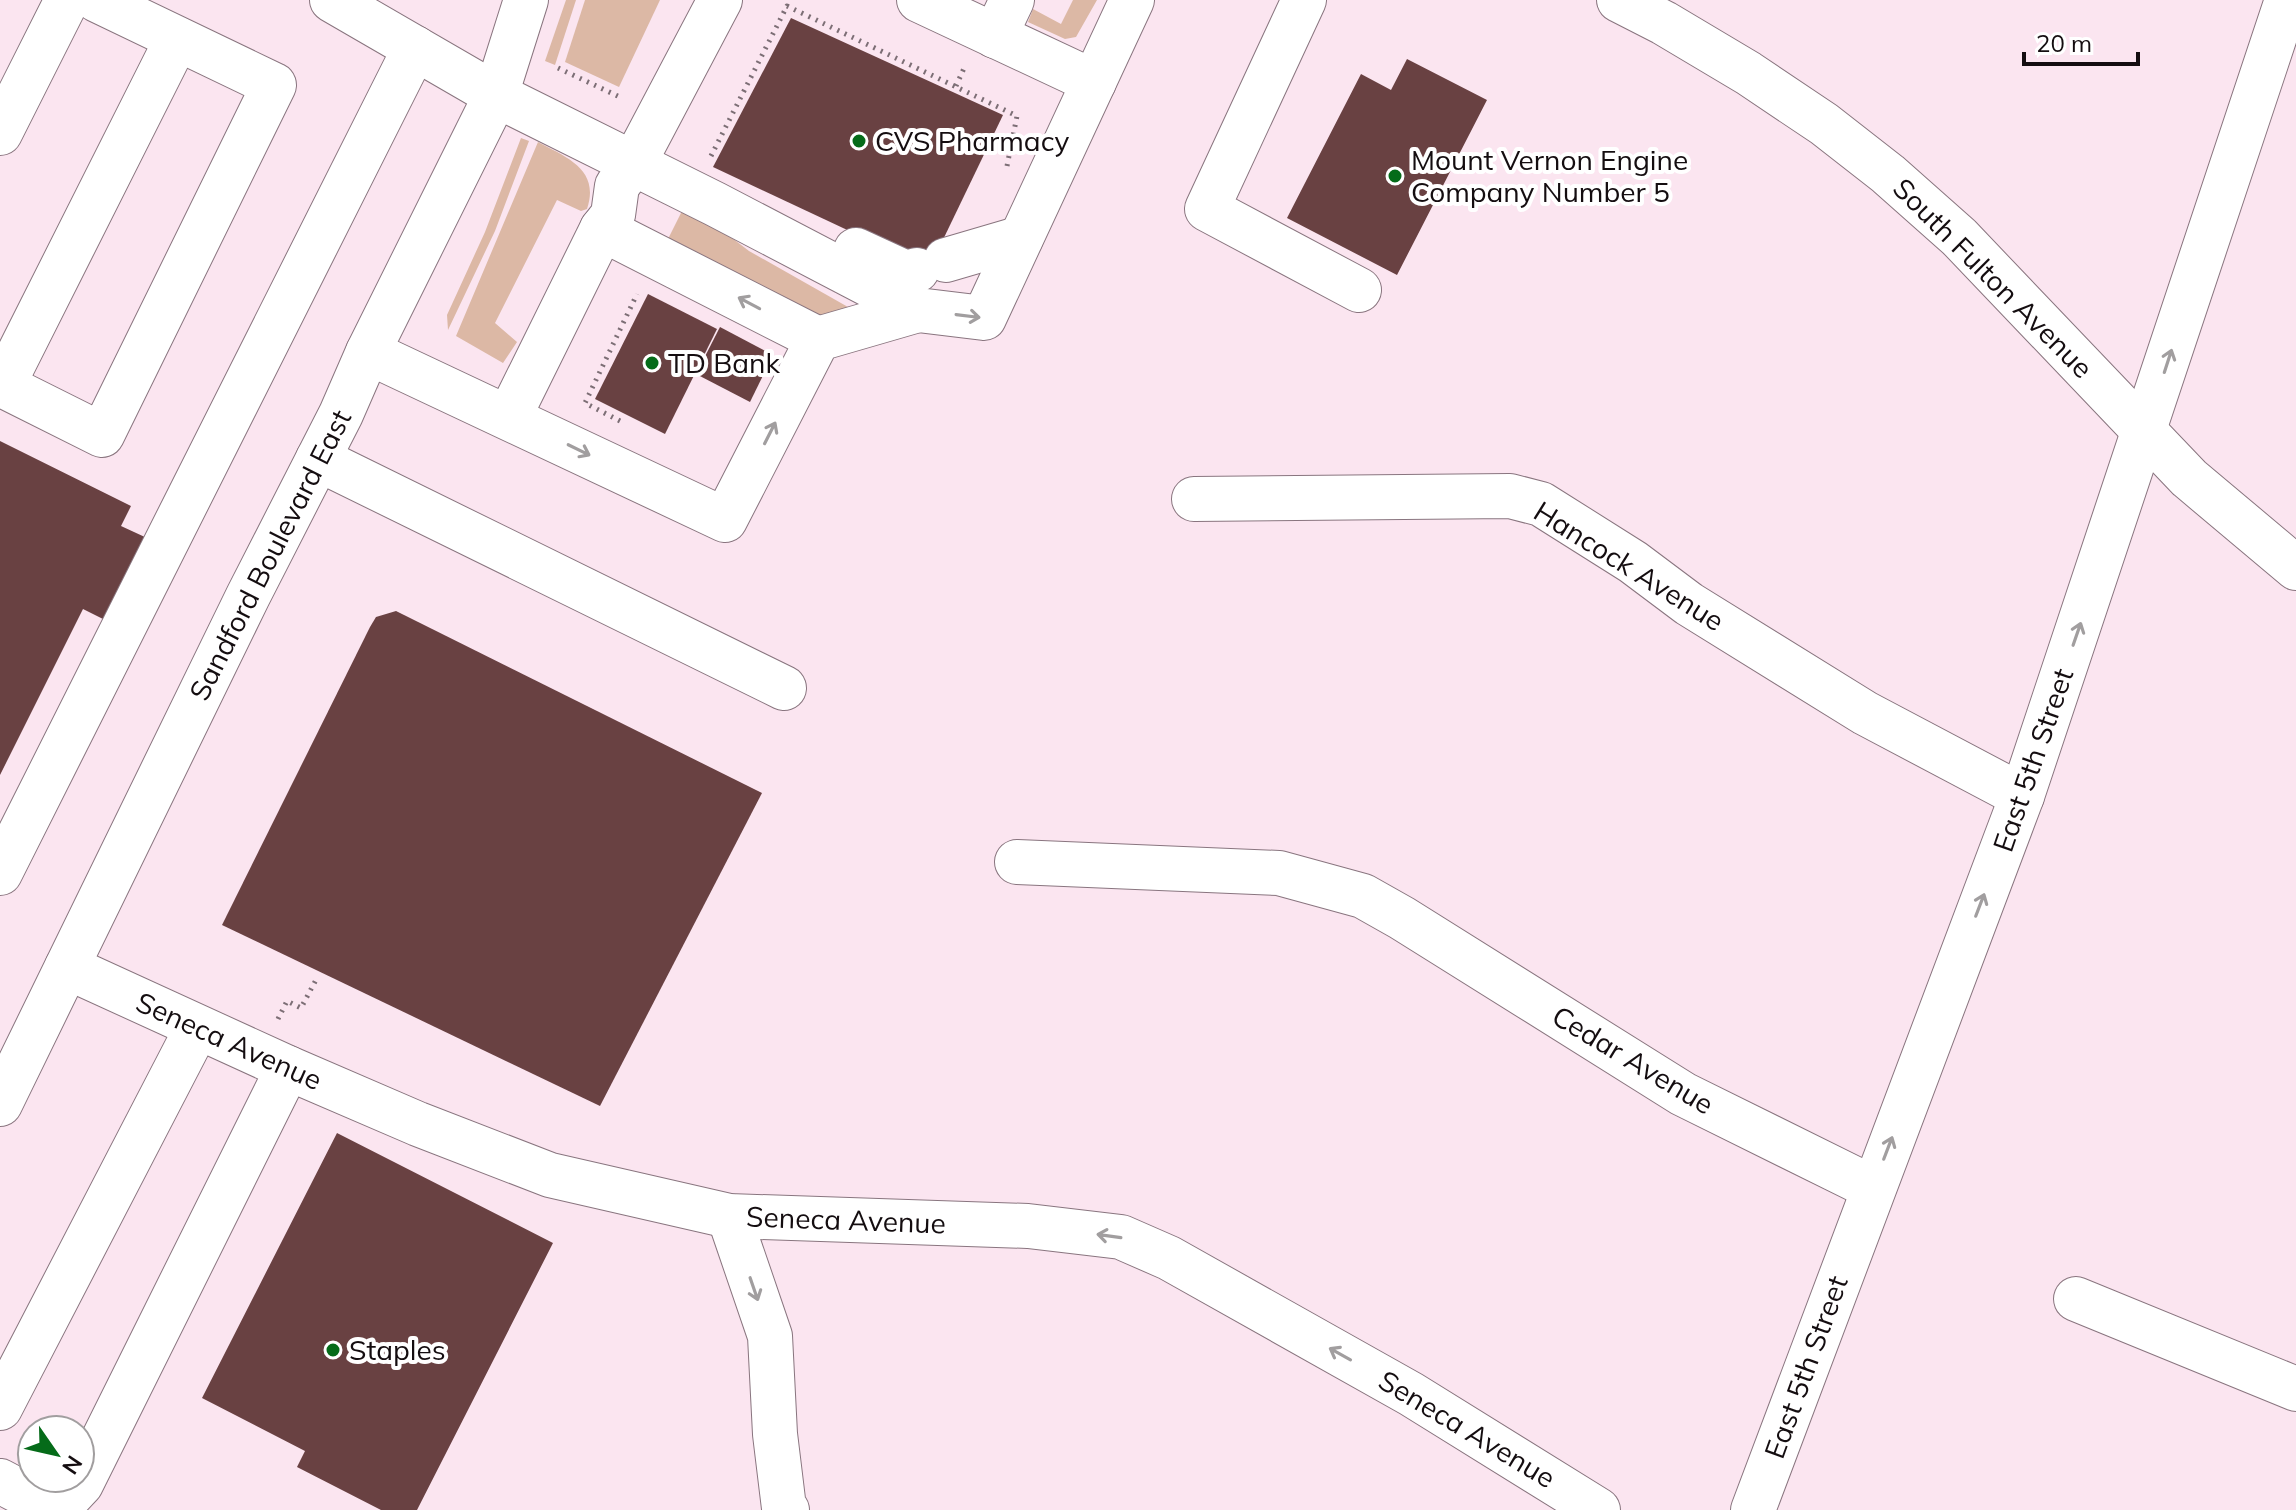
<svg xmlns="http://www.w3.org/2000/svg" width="2296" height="1510" viewBox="0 0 2296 1510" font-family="Mulish,sans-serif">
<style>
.green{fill:#dcb8a5}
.building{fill:#694142}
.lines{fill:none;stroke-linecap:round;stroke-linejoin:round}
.minor-casing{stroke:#89757f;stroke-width:46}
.major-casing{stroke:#89757f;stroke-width:46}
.path{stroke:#7c6e75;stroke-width:5;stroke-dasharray:2 6;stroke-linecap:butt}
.minor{stroke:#fff;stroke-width:44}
.major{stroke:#fff;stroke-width:44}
.oneway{stroke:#a19e9f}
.poi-dot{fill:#056b19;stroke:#fff;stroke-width:3}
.labels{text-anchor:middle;stroke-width:8;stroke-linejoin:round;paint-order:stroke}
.poi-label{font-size:28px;fill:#140d10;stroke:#fff;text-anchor:start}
.street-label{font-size:28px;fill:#140d10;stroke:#fff}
</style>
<rect width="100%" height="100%" fill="#fbe5f0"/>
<!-- green -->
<g class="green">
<path d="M566 0H576L555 65 545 61Z"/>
<path d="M585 0H660L619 87 565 62Z"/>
<path d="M1073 0H1097L1076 37 1065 39 1028 22 1033 9 1061 24Z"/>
<path d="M521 138 529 141 495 231 448 330 447 315 485 232Z"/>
<path d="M538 142C568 158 600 170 587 209L581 211 557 200 495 323 517 342 503 363 456 336Z"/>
<path d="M690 212 702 215 749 251 848 307 849 313 825 323 666 243 681 213Z"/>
</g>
<!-- building -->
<g class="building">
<path d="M791 18 1003 115 939 248 907 258 713 167Z"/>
<path d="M1407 59 1487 100 1397 275 1287 218 1361 74 1391 90Z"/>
<path d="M648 294 717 329 665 434 595 399Z"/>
<path d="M720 327 773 355 750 402 696 374Z"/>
<path d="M0 441 131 506 121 526 147 538 107 621 83 609 0 775Z"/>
<path d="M396 611 762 793 600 1106 222 925 370 627 376 617Z"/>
<path d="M337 1133 553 1243 417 1510H381L297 1467 305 1451 202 1398Z"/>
</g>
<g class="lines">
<!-- minor casing -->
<g class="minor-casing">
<g id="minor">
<path d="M332 0 496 95 715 204 918 310 984 318 1132 0"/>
<path d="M919 0 1094 82"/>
<path d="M1304 0 1207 209 1359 290"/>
<path d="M995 36 1012 0"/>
<path d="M0 133 67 0"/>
<path d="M602 229 818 339"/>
<path d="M856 250 906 273 917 270"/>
<path d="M946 260 1021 238"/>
<path d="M368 352 725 520 818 339 918 310"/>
<path d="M0 384 102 435 274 85 97 0"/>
<path d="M3 385 177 39"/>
<path d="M509 417 602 229 613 215 617 186 634 163 720 0"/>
<path d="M318 459 784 688"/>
<path d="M1194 499 1510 496 1541 504 1633 562 1689 604 1865 713 2022 796"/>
<path d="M1017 862 1279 873 1363 896 1402 918 1683 1094 1873 1188"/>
<path d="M0 873 415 48"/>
<path d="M67 967 288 1068 418 1124 550 1175 729 1216 1028 1226 1121 1237 1169 1258 1411 1394 1598 1510"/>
<path d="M0 1104 248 596 341 414 368 352 496 95 526 0"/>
<path d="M729 1216 770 1336 775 1434 784 1508 787 1510"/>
<path d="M2076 1299 2296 1389"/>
<path d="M0 1408 197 1028"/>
<path d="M0 1481 49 1507 66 1500 81 1484 288 1068"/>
<path d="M1753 1510 2022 796 2287 0"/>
</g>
</g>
<!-- major casing -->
<g class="major-casing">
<path id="major" d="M1619 0 1664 23 1748 73 1824 124 1888 174 1959 237 2189 478 2296 568"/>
</g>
<!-- path -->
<g class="path">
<path d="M558 68 622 98"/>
<path d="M956 86 965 66"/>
<path d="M711 156 787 6 1017 116 1007 166"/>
<path d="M620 421 585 403 637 294"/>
<path d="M278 1019 287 1001 301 1008 318 976"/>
</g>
<!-- minor -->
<use href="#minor" class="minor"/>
<!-- major -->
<use href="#major" class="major"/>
</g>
<!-- one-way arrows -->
<defs><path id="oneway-shaft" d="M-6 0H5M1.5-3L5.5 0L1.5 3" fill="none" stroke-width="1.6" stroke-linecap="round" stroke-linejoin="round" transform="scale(2)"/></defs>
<g class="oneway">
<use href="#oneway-shaft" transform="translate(749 303) rotate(-152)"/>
<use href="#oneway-shaft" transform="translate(968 316) rotate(7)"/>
<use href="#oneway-shaft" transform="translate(2168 361) rotate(-72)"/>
<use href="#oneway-shaft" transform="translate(770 433) rotate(-63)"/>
<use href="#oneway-shaft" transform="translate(579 450) rotate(26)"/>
<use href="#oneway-shaft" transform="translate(2077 634) rotate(-71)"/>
<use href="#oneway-shaft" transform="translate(1980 905) rotate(-69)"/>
<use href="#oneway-shaft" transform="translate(1888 1148) rotate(-69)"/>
<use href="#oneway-shaft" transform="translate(1109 1236) rotate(-172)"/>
<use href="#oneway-shaft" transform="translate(754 1289) rotate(71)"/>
<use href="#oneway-shaft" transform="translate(1340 1354) rotate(-151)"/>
</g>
<!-- markers -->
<g class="poi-dot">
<circle cx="859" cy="141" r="8"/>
<circle cx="1395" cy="176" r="8"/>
<circle cx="652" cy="363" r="8"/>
<circle cx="333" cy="1350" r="8"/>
</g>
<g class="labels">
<!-- poi labels -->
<g class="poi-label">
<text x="875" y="151">CVS Pharmacy</text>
<text x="1411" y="170">Mount Vernon Engine<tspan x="1411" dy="32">Company Number 5</tspan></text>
<text x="668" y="373">TD Bank</text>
<text x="349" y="1360">Staples</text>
</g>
<!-- street labels -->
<g class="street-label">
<text transform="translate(1993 278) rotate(45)" y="10">South Fulton Avenue</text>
<text transform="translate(270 555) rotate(-63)" y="10">Sandford Boulevard East</text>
<text transform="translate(1629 566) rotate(32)" y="10">Hancock Avenue</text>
<text transform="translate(2033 760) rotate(-71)" y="10">East 5th Street</text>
<text transform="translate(229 1041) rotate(24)" y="10">Seneca Avenue</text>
<text transform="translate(1633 1060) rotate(31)" y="10">Cedar Avenue</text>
<text transform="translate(846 1220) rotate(2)" y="10">Seneca Avenue</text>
<text transform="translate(1806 1367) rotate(-70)" y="10">East 5th Street</text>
<text transform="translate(1467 1429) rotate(31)" y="10">Seneca Avenue</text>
</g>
</g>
<!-- north arrow -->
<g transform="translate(56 1454) rotate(124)"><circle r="38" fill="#ffffff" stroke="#a19e9f" stroke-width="2"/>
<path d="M0-6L14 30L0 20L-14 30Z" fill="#056b19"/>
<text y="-12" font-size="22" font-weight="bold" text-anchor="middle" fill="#140d10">N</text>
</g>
<!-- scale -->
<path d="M2024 52v12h114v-12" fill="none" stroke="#140d10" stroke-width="4"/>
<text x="2036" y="52" font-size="24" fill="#140d10" stroke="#ffffff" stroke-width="6" paint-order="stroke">20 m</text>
</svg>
